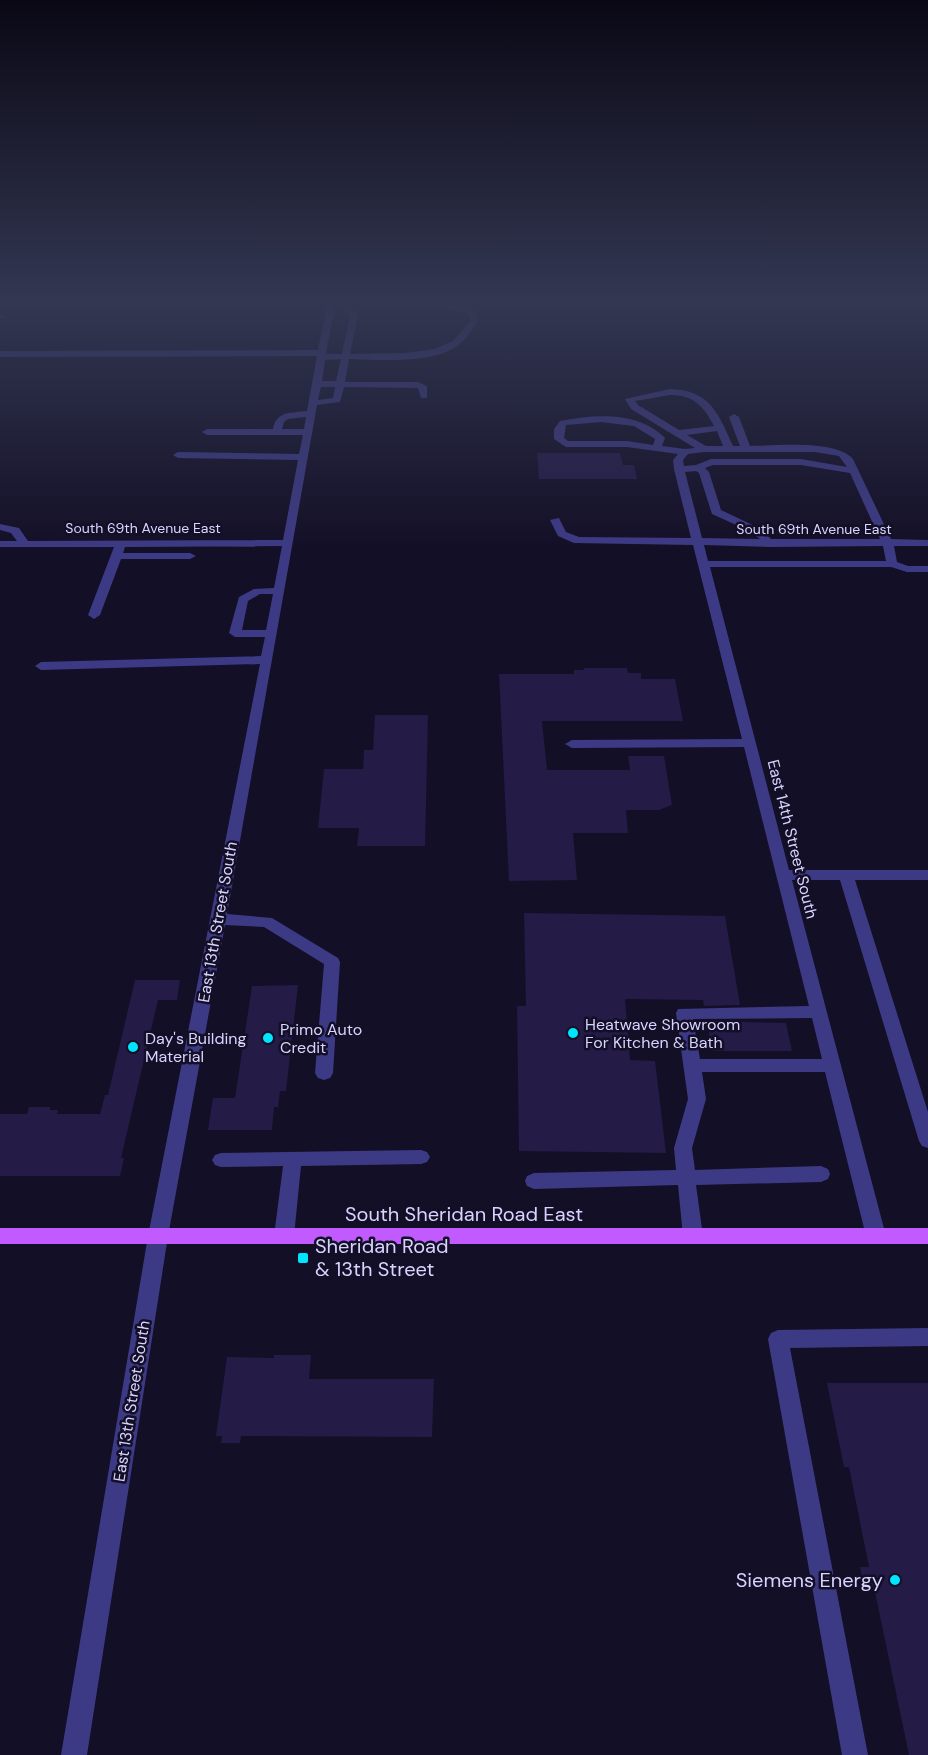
<svg xmlns="http://www.w3.org/2000/svg" width="928" height="1755" viewBox="0 0 928 1755" font-family="'DM Sans',sans-serif">
<style>
.building{fill:#241b47}
.lines{fill:none;stroke-linecap:round;stroke-linejoin:round}
.minor{fill:#3d3a85;fill-rule:evenodd}
.major{fill:#c25bff;fill-rule:evenodd}
.poi-dot{fill:#00e5ff;stroke:#130f26;stroke-width:2}
.labels{text-anchor:middle;stroke-width:5;stroke-linejoin:round;paint-order:stroke}
.far-street-label{font-size:14px;fill:#d9d4ff;stroke:#130f26}
.street-label{font-size:16px;fill:#d9d4ff;stroke:#130f26}
.poi-label{font-size:16px;fill:#d9d4ff;stroke:#130f26;text-anchor:start}
.near-street-label{font-size:20px;fill:#d9d4ff;stroke:#130f26}
.near-poi-label{font-size:20px;fill:#d9d4ff;stroke:#130f26;text-anchor:start}
</style>
<rect width="100%" height="100%" fill="#130f26"/>
<!-- building -->
<g class="building">
<path d="M537 453H620L623 465H634L637 479H539Z"/>
<path d="M584 668H627L628 673H641V679H675L683 721H542L547 770H630L628 756H664L672 805 659 810H626L628 833H573L577 880 509 881 499 674H574V670H584Z"/>
<path d="M375 715H428L425 846H357L359 828H318L324 769H363L364 750H373Z"/>
<path d="M524 913 725 916 740 1005 704 1006 703 1000 625 999 630 1060 655 1061 666 1153 519 1151 517 1006H526Z"/>
<path d="M135 980H180L177 1000H158L121 1158H124L120 1176H0V1114H27L29 1107H50V1110H58L57 1114H100L105 1095H108Z"/>
<path d="M298 985 286 1091H280L278 1107H274L272 1130H208L213 1098H235L252 986Z"/>
<path d="M707 1021 786 1023 792 1051H712Z"/>
<path d="M274 1355H311L309 1379H434L432 1437 241 1436 240 1443H221L222 1436H216L227 1357 274 1358Z"/>
<path d="M827 1383H928V1755H909L875 1592H865L860 1567H869L849 1467H844Z"/>
</g>
<g class="lines">
<!-- minor -->
<g class="minor">
<path d="M327 304H335L326 354H342L350 315 341 307 345 305 358 314 350 354 405 353 435 349 453 341 470 321 468 314 429 304H455L475 311 478 321C472 330 466 340 457 346 433 364 378 360 349 359L345 382H418L427 386V398H421L418 388 344 387 340 402 317 405 227 914 272 918 338 958 340 962 333 1073 330 1078 324 1080 318 1078 315 1073 324 964 264 927 225 925 168 1236 87 1755H61L148 1236 260 664 41 670 35 666 41 662 261 656 265 637H235L229 633 239 597 254 589 274 588 282 546 125 547 123 553H190L196 556 190 559H121L100 615 94 619 88 615 114 547H0V541H17L11 533 0 530V524L19 528 28 541 283 540 298 460 178 458 173 455 178 452 299 454 303 435H207L202 432 207 429H273C276 411 291 413 307 411L317 356 0 357V351L318 350ZM341 359 336 381H322L325 360ZM321 387H335L333 398 318 400ZM306 417 304 429H282L284 422 288 419ZM260 594H273L266 630H242L248 601Z"/>
<path d="M0 315H5L6 317 0 319Z"/>
<path d="M670 389C710 390 718 413 733 446H740L729 417 734 414 739 417 750 446C775 446 835 439 853 459L891 539 928 540V546H894L897 562 908 566H928V572H907L891 567H710L789 870H928V880H855L928 1112V1148L922 1146 919 1141 840 880H792L886 1236 883 1242 876 1244 869 1242 866 1236 825 1072H702L706 1099 692 1148 695 1170 821 1166 828 1169 830 1174 828 1179 821 1182 696 1185 703 1236 700 1242 693 1244 686 1242 683 1236 678 1185 534 1189 527 1186 525 1181 527 1176 534 1173 676 1170 674 1148 688 1099 676 1013 678 1009 809 1006 744 747 572 748 565 744 572 740 742 739 693 545 574 543 558 536 550 520 559 518 566 532 579 537 691 538 674 469 673 460 678 454 627 447H566L554 439V429L560 421C594 414 639 411 665 438L662 446 685 449 695 448 631 409 625 399ZM670 395C693 395 703 405 714 426L679 430 638 405 635 401ZM601 422 634 426 655 439 653 445 627 441H568L564 438 566 425ZM717 431 723 446H706L687 435ZM704 452H815L839 456 847 467 801 459H711L696 465 684 466 683 460 688 454ZM713 465H801L850 473 880 539H771L761 529 721 510 709 472 705 468ZM696 471 699 473 712 514 747 530 760 539 702 538 685 472ZM704 545 770 547 883 546 886 561H708ZM812 1018 822 1059H700L693 1019Z"/>
<path d="M421 1150 427 1152 430 1157 427 1162 421 1164 301 1166 294 1236 291 1242 284 1244 277 1242 274 1236 283 1166 221 1167 215 1165 212 1160 215 1155 221 1153Z"/>
<path d="M928 1328V1346L790 1348 868 1755H842L768 1339 771 1333 778 1330Z"/>
</g>
<!-- major -->
<rect class="major" x="0" y="1228" width="928" height="16"/>
</g>
<!-- sky -->
<linearGradient id="sky" x2="0" y2="1"><stop stop-color="#0a0815"/><stop offset="0.55" stop-color="#333752"/><stop offset="1" stop-color="#333752" stop-opacity="0"/></linearGradient>
<rect width="928" height="549" fill="url(#sky)"/>
<!-- markers -->
<g class="poi-dot">
<circle cx="573" cy="1033" r="6"/>
<circle cx="268" cy="1038" r="6"/>
<circle cx="133" cy="1047" r="6"/>
<rect x="297" y="1252" width="12" height="12" rx="3"/>
<circle cx="895" cy="1580" r="6"/>
</g>
<g class="labels">
<!-- far-street labels -->
<g class="far-street-label">
<text x="143" y="533">South 69th Avenue East</text>
<text x="814" y="534">South 69th Avenue East</text>
</g>
<!-- street labels -->
<g class="street-label">
<text transform="translate(793 839) rotate(76)" y="6">East 14th Street South</text>
<text transform="translate(217 922) rotate(-80)" y="6">East 13th Street South</text>
<text transform="translate(131 1401) rotate(-81)" y="6">East 13th Street South</text>
</g>
<!-- poi labels -->
<g class="poi-label">
<text x="585" y="1030">Heatwave Showroom<tspan x="585" dy="18">For Kitchen &amp; Bath</tspan></text>
<text x="280" y="1035">Primo Auto<tspan x="280" dy="18">Credit</tspan></text>
<text x="145" y="1044">Day's Building<tspan x="145" dy="18">Material</tspan></text>
</g>
<!-- near-street labels -->
<g class="near-street-label">
<text x="464" y="1221">South Sheridan Road East</text>
</g>
<!-- near-poi labels -->
<g class="near-poi-label">
<text x="315" y="1253">Sheridan Road<tspan x="315" dy="23">&amp; 13th Street</tspan></text>
<text x="883" y="1587" text-anchor="end">Siemens Energy</text>
</g>
</g>
</svg>
